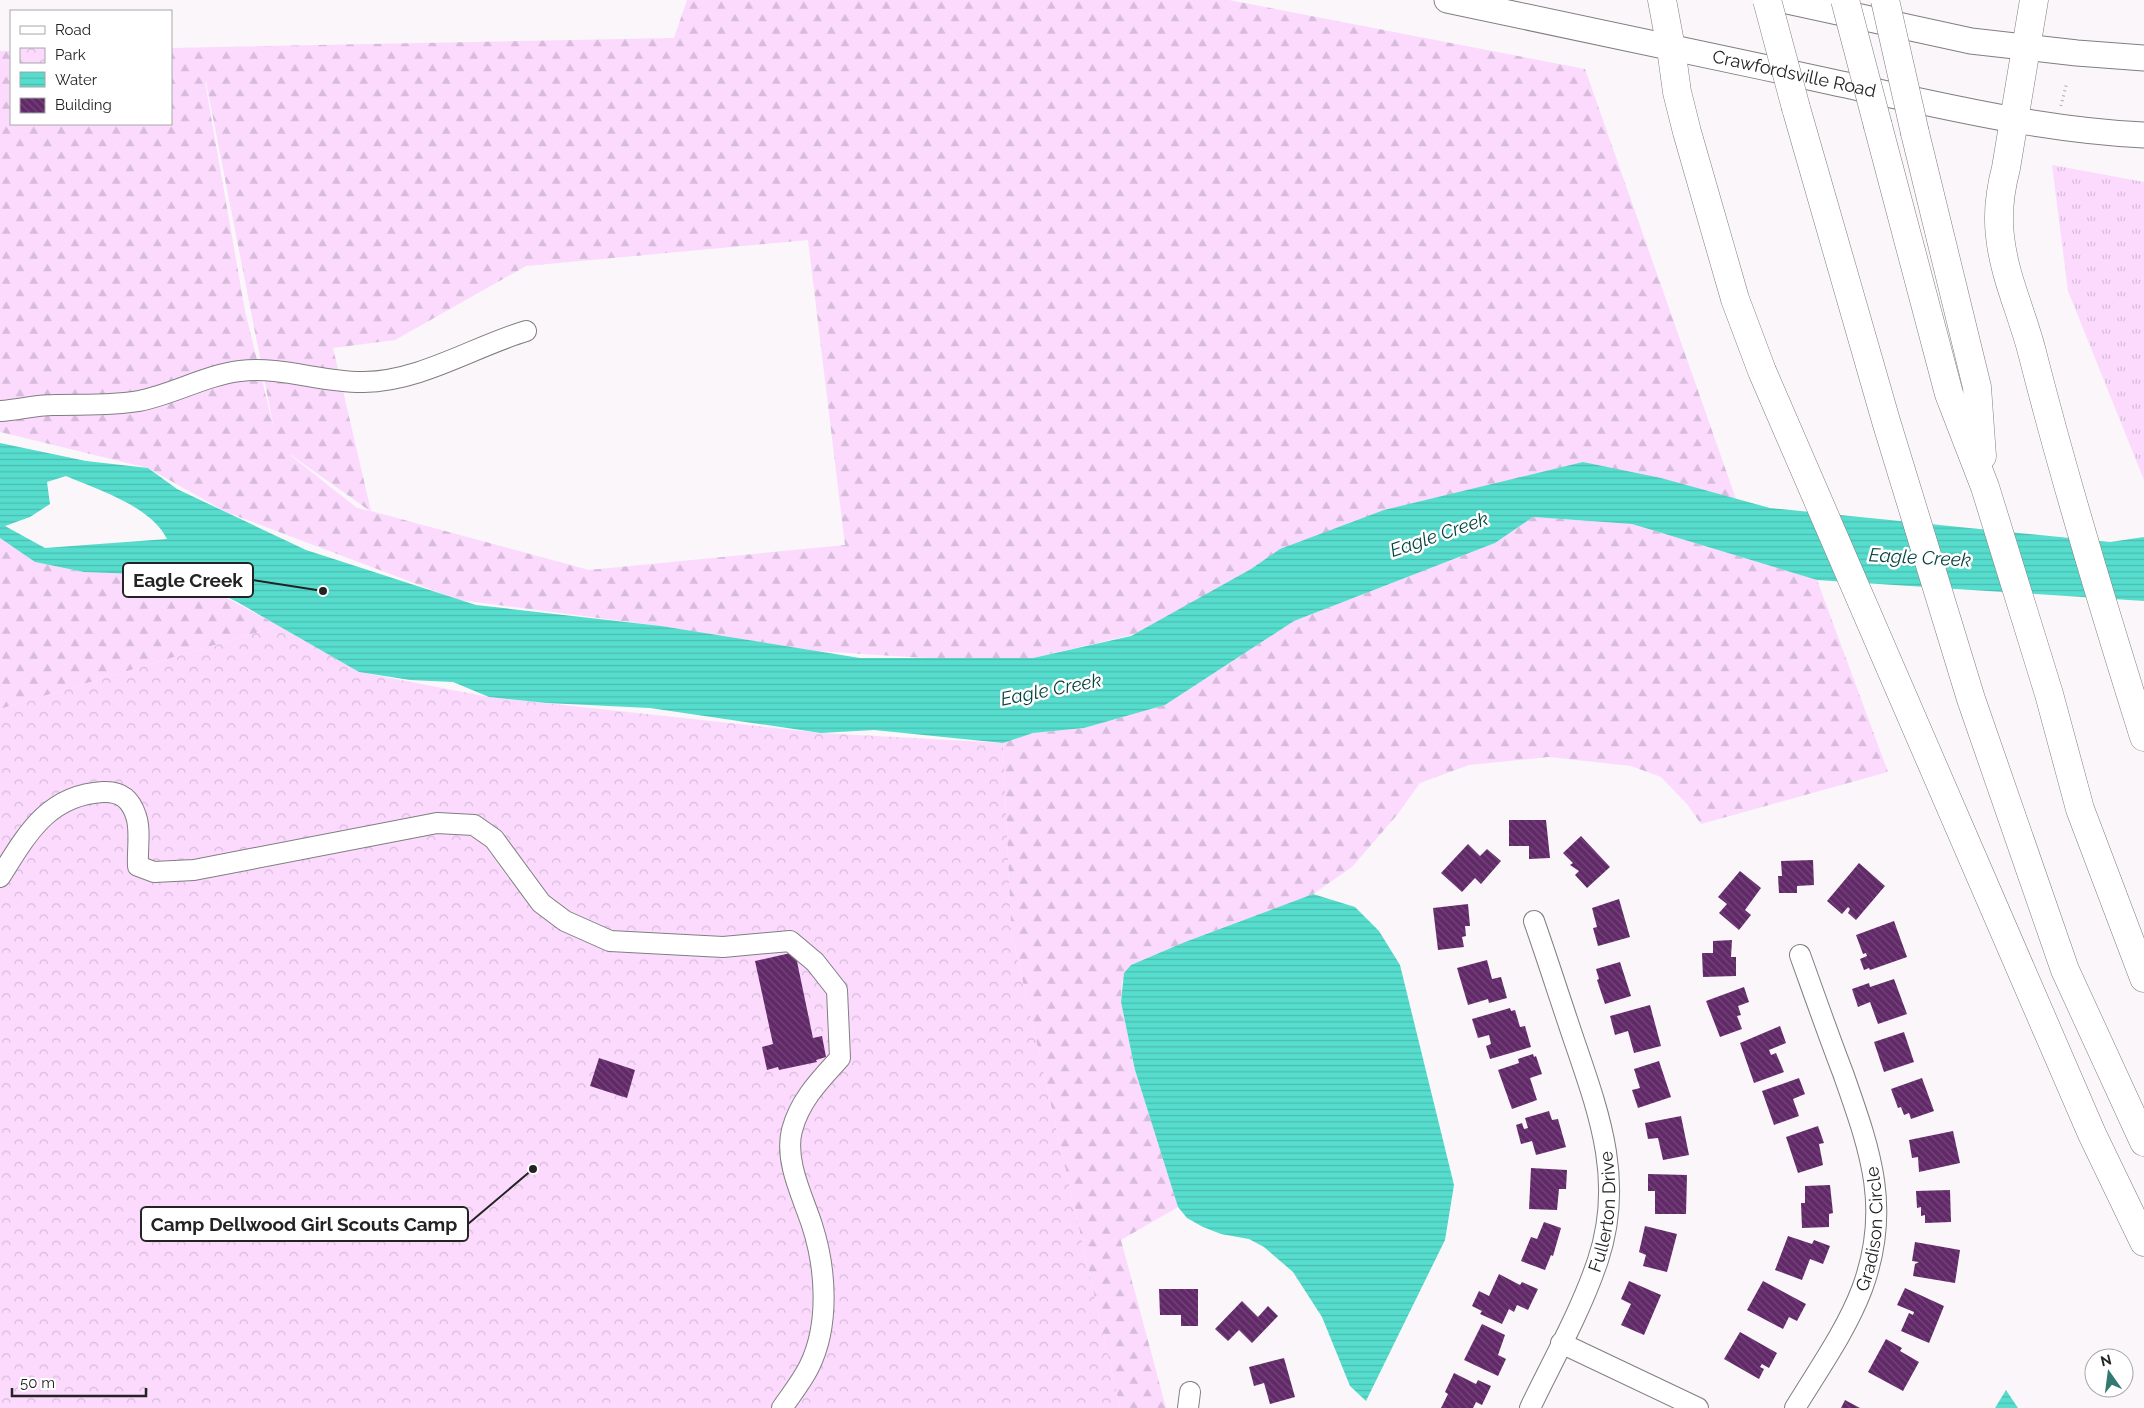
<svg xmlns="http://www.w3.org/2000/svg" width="2144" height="1408" viewBox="0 0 2144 1408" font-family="Raleway,sans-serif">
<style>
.grass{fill:url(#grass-tufts)}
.forest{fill:url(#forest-firs);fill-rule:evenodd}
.park{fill:url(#park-crowns)}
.water{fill:url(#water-rules);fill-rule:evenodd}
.building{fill:url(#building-back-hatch)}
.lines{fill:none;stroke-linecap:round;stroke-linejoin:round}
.minor-casing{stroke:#817e81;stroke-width:22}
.major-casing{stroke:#817e81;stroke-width:27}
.highway-casing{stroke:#817e81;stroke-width:29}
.path{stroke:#aeabae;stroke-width:3;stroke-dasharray:1 4;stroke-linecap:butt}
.minor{stroke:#fff;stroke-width:20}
.major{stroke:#fff;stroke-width:25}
.highway{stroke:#fff;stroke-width:28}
.highway-bridge-casing{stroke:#817e81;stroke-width:29;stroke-linecap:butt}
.highway-bridge{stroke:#fff;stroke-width:28}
.labels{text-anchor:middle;stroke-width:5;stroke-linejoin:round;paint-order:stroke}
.street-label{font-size:18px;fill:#242324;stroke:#fff}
.water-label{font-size:19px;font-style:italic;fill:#06453f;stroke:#fff}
.leader{fill:none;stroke:#242324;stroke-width:2}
.callout-dot{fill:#242324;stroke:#fff;stroke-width:2}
.callout{fill:#fff;stroke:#242324;stroke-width:2}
.callout-label{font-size:19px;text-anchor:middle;font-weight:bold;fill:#242324}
</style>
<defs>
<pattern id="grass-tufts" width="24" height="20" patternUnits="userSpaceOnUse" patternTransform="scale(1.25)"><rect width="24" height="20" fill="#fbdafe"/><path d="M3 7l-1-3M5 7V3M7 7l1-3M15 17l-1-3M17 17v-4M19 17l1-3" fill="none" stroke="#d7bbda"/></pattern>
<pattern id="forest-firs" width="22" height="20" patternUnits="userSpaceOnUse" patternTransform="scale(1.25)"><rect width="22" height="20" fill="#fbdafe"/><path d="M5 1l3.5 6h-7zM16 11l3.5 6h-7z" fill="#d7bbda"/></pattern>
<pattern id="park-crowns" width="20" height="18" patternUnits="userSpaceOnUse" patternTransform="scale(1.25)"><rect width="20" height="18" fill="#fbdafe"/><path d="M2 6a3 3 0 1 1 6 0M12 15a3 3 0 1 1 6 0" fill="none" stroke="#d7bbda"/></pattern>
<pattern id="water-rules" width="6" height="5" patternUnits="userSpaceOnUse" patternTransform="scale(1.25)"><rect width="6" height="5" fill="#56ddcd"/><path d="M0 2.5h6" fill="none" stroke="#4bbdb0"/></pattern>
<pattern id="building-back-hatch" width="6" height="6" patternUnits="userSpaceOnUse" patternTransform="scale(1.25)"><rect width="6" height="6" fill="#612968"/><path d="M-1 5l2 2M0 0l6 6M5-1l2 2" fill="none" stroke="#734779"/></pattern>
</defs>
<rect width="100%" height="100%" fill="#faf6fa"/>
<!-- grass -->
<path class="grass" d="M2052 165 2144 182V480L2068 291Z"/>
<!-- forest -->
<g class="forest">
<path d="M687 0H1229L1585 69 1736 499 1583 462 1131 635 1033 658H926L815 651 661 626 459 600 226 512 148 468 0 432V51H11V124H171V48L674 38ZM205 82H206L274 429 245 311ZM808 240 845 545 589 570 371 511 333 348 395 340 526 266ZM290 455H291L370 511 357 508Z"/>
<path d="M1533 517 1632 524 1817 580 1888 772 1701 824 1687 804 1661 777 1631 766 1549 757 1469 765 1420 783 1397 815 1352 867 1313 894 1185 942 1131 965 1122 982 1121 1002 1135 1070 1178 1207 1121 1240 1166 1408H1120L1011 930 1003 743 1033 733 1084 728 1165 705 1294 621 1495 543Z"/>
<path d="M0 538 35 562 84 572 186 576 279 626 0 709Z"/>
</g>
<!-- park -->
<path class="park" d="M279 626 359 672 489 697 821 733 1003 743 1011 930 1120 1408H0V709Z"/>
<!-- water -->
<g class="water">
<path d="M0 443 86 461 148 468 177 489 306 550 476 605 661 626 860 658H1033L1131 636 1251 569 1280 549 1384 510 1583 462 1661 478 1770 508 2110 542 2144 537V601L1817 580 1632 524 1533 517 1495 543 1294 621 1165 705 1084 728 1033 733 1003 743 874 730 821 733 650 708 547 703 489 697 453 682 410 680 359 672 239 603 186 576 84 572 35 562 0 538ZM66 476C98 490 151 506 167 539L45 548 5 526 30 517 50 504 47 482Z"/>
<path d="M1313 894 1355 907 1379 931 1400 965 1454 1185 1445 1240 1366 1401 1350 1386 1322 1317 1293 1272 1264 1247 1249 1239 1221 1234 1203 1227 1187 1218 1178 1207 1135 1070 1121 1002 1124 973 1131 965 1185 942Z"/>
<path d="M2006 1390 2018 1408H1995Z"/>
</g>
<!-- building -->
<g class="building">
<path d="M1509 820H1546L1550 858 1529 859V846H1509Z"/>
<path d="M1581 836 1610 867 1587 888 1575 875 1579 871 1570 865 1573 863 1563 853Z"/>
<path d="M1468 844 1480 856 1487 849 1501 861 1481 884 1475 878 1462 892 1441 873Z"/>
<path d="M1813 860 1814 885 1797 886V893H1779L1778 876H1782L1781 861Z"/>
<path d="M1859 863 1885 886 1856 920 1848 913 1850 909 1848 907 1842 914 1827 901Z"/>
<path d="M1740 871 1761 888 1745 910 1751 915 1739 930 1719 913 1727 904 1718 897Z"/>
<path d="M1619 899 1630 937 1598 946 1593 928 1597 927 1592 908Z"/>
<path d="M1468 904 1470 926H1465L1466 936 1462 937 1464 947 1438 950 1433 908Z"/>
<path d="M1894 921 1907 957 1870 970 1869 968 1864 970 1860 959 1867 956 1866 953 1863 954 1856 935Z"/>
<path d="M1732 940 1731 957H1736V976L1703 977 1702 953H1713V941Z"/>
<path d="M795 952 813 1038 822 1036 826 1057 816 1060 817 1062 779 1070 778 1067 767 1070 762 1047 773 1044 755 961Z"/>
<path d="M1487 960 1492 979 1501 977 1507 998 1489 1003 1488 999 1468 1005 1457 968Z"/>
<path d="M1620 962 1631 996 1605 1004 1597 980 1599 979 1596 969Z"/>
<path d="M1894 979 1907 1014 1878 1024 1870 1002 1858 1007 1852 989 1869 983 1870 987Z"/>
<path d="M1744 987 1749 1002 1738 1006 1741 1015 1737 1016 1742 1029 1720 1037 1706 1001Z"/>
<path d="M1650 1005 1661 1046 1634 1053 1628 1031 1615 1035 1610 1016Z"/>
<path d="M1510 1008 1511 1011 1515 1010 1520 1027 1525 1026 1531 1047 1490 1059 1486 1046 1491 1044 1489 1035 1478 1038 1472 1019Z"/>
<path d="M1780 1026 1786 1043 1769 1050 1771 1055 1776 1053 1784 1072 1754 1083 1740 1043Z"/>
<path d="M1904 1032 1914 1062 1884 1072 1874 1042Z"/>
<path d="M1533 1054 1534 1057 1536 1056 1542 1074 1530 1078 1537 1100 1512 1109 1498 1070 1519 1063 1518 1059Z"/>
<path d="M599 1058 635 1070 627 1098 590 1086Z"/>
<path d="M1659 1061 1671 1097 1638 1108 1632 1090 1640 1088 1634 1069Z"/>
<path d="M1799 1078 1805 1094 1793 1099 1799 1116 1774 1125 1762 1091Z"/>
<path d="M1922 1078 1934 1111 1911 1119 1909 1113 1904 1115 1901 1107 1898 1108 1891 1089Z"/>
<path d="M1549 1111 1552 1120 1558 1119 1566 1147 1536 1155 1532 1141 1521 1144 1516 1125 1522 1123 1524 1129 1528 1128 1525 1118Z"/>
<path d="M1681 1116 1689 1155 1663 1160 1658 1138 1648 1139 1645 1123Z"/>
<path d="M1818 1126 1824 1143 1819 1144 1823 1165 1798 1173 1786 1137Z"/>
<path d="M1953 1131 1960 1163 1919 1172 1918 1157 1912 1158 1909 1140Z"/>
<path d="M1531 1168 1567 1170 1566 1189H1559L1557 1210 1529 1209Z"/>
<path d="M1648 1174 1687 1175 1686 1214H1655V1191H1648Z"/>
<path d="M1830 1185 1833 1213 1829 1214V1227L1802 1228 1801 1203H1805V1186Z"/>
<path d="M1950 1190 1951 1222 1925 1223V1215L1921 1216V1207L1917 1208 1916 1191Z"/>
<path d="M1544 1222 1561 1228 1553 1256 1551 1255 1545 1270 1521 1261 1531 1237 1537 1239Z"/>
<path d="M1645 1226 1677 1234 1667 1272 1643 1266 1646 1255 1639 1252Z"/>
<path d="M1788 1236 1812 1244 1814 1240 1830 1246 1823 1264 1810 1259 1802 1280 1775 1270Z"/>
<path d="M1915 1242 1960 1250 1955 1283 1913 1276 1915 1264 1919 1262 1912 1261Z"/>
<path d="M1499 1274 1520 1285 1522 1282 1538 1289 1528 1310 1517 1305 1514 1312 1509 1309 1502 1324 1480 1314 1482 1311 1472 1306 1479 1291 1489 1296Z"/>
<path d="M1629 1281 1661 1295 1644 1335 1621 1325 1631 1304 1621 1299Z"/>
<path d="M1763 1281 1806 1304 1797 1321 1789 1317 1783 1329 1747 1310Z"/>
<path d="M1905 1288 1944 1306 1929 1343 1901 1331 1909 1313 1913 1315 1914 1312 1897 1305Z"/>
<path d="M1159 1289H1198V1326H1181V1315H1160Z"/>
<path d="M1242 1301 1258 1317 1268 1306 1278 1316 1252 1343 1239 1330 1228 1341 1215 1329Z"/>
<path d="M1482 1324 1505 1335 1498 1355 1506 1359 1498 1376 1464 1360Z"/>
<path d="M1740 1332 1777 1353 1769 1368 1762 1364 1760 1367 1764 1369 1759 1379 1724 1359Z"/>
<path d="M1886 1339 1902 1348 1900 1351 1919 1362 1903 1391 1868 1372Z"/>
<path d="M1284 1358 1295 1397 1270 1404 1264 1383 1254 1386 1249 1367Z"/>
<path d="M1454 1373 1476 1384 1478 1380 1491 1386 1482 1405 1476 1402 1473 1408H1441L1448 1394 1445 1392Z"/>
<path d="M1845 1400 1860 1408H1841Z"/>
</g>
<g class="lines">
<!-- minor casing -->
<g class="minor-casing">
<g id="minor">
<path d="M0 411C18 410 35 405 53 405 81 404 111 406 139 401 174 394 206 375 240 371 282 366 323 383 364 382 421 381 473 347 526 331"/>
<path d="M0 877C27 834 48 795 103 792 121 791 131 800 136 816 141 830 137 851 138 866L154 872 194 870 437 823 474 825 494 839 541 903 565 921 610 941 723 947 790 941 815 962 837 990 840 1058C820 1080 800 1100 792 1130 784 1161 803 1197 812 1225 826 1268 830 1325 809 1367 802 1381 791 1395 782 1408"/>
<path d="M1561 1343 1698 1408"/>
<path d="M1188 1408 1190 1392"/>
<path id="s1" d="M1530 1408C1553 1360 1581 1311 1598 1260 1624 1182 1600 1116 1575 1043 1561 1002 1548 961 1534 921"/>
<path id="s2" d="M1795 1408C1818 1370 1846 1331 1862 1289 1892 1208 1870 1150 1843 1073 1828 1034 1814 994 1800 955"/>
</g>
</g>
<!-- major casing -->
<g class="major-casing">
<g id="major">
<path id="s3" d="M1447 0C1576 27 1704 54 1832 82 1935 104 2038 130 2144 135"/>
<path d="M1783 0 1971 41 2077 53 2144 58"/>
</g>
</g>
<!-- highway casing -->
<g class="highway-casing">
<g id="highway">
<path d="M1662 0 1671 48 1677 92 1687 132 1735 299 1762 371 2092 1134 2144 1242"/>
<path d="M2034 0 2006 168C2000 191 1997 212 2000 236 2004 276 2022 313 2032 352 2065 482 2104 610 2144 737"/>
<path d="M1796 108 1886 421 1971 699 2065 970 2144 1142"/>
<path d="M1878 126 1949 394 1985 487 2049 694 2080 809 2144 978"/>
<path d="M1915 133 1977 387 1982 456"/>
</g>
</g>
<!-- path -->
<path class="path" d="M2061 106 2067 82"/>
<!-- minor -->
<use href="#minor" class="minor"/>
<!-- major -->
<use href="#major" class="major"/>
<!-- highway -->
<use href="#highway" class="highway"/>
<!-- highway-bridge casing -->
<g class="highway-bridge-casing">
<g id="highway-bridge">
<path d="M1767 0 1796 108"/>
<path d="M1845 0 1878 126"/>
<path d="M1885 0 1915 133"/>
</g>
</g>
<!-- highway-bridge -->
<use href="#highway-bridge" class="highway-bridge"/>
</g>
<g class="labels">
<!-- street labels -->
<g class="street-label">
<text dy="6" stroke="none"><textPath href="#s3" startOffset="355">Crawfordsville Road</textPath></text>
<text dy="6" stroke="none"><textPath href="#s1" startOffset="212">Fullerton Drive</textPath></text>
<text dy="6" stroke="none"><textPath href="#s2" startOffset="198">Gradison Circle</textPath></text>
</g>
<!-- water labels -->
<g class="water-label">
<text transform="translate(1439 534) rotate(-19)" y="7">Eagle Creek</text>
<text transform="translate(1920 557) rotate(3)" y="7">Eagle Creek</text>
<text transform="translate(1051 689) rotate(-11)" y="7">Eagle Creek</text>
</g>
</g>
<!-- callouts -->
<path class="leader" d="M323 591L253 580M533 1169L468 1224"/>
<g class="callout-dot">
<circle cx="323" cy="591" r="5"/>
<circle cx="533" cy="1169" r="5"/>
</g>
<g class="callout">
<rect x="123" y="563" width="130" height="34" rx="5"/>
<rect x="141" y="1207" width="327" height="34" rx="5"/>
</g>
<g class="callout-label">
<text x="188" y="587">Eagle Creek</text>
<text x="304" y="1231">Camp Dellwood Girl Scouts Camp</text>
</g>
<!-- legend -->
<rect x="10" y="10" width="162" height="115" fill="#ffffff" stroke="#a7a7a7"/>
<rect x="20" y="26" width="25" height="8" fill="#ffffff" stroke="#a7a7a7"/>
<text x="55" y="35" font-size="15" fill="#242324">Road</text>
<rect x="20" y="48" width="25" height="15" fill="url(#park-crowns)" stroke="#a7a7a7"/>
<text x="55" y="60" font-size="15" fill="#242324">Park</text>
<rect x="20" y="72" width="25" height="15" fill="url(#water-rules)" stroke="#a7a7a7"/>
<text x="55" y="85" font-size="15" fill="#242324">Water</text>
<rect x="20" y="98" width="25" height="15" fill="url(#building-back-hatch)" stroke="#a7a7a7"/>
<text x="55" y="110" font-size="15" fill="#242324">Building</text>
<!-- north arrow -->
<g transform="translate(2109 1373) rotate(346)"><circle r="24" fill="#ffffff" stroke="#a7a7a7"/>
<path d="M0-4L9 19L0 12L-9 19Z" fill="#337970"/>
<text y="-8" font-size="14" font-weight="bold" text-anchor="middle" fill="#242324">N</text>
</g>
<!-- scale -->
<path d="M12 1388v8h134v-8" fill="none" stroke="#242324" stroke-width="2.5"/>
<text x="20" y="1388" font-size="15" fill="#242324" stroke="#ffffff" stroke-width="4" paint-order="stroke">50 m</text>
</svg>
